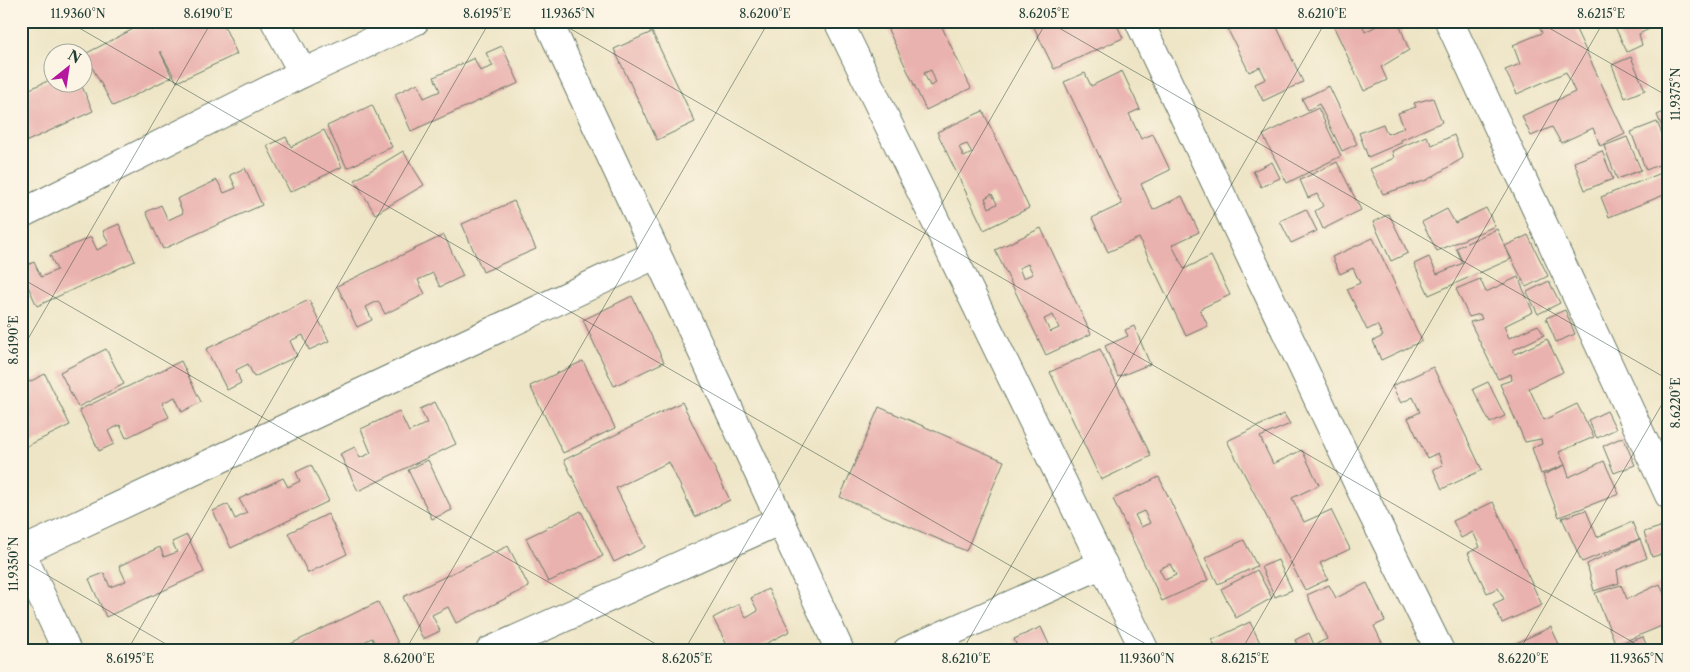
<svg xmlns="http://www.w3.org/2000/svg" width="1690" height="672" viewBox="0 0 1690 672" font-family="'Libre Caslon Text',serif">
<style>
.building{fill:#eab2af;fill-rule:evenodd}
.lines{fill:none;stroke-linecap:round;stroke-linejoin:round}
.minor-casing{stroke:#677867;stroke-width:30}
.minor{stroke:#fff;stroke-width:28}
.ticks{fill:none;stroke:#1f3d34;stroke-width:1;stroke-opacity:0.45}
.neatline{fill:none;stroke:#1f3d34;stroke-width:2}
.ticks-label{font-size:12px;text-anchor:middle;fill:#1f3d34}
</style>
<rect width="100%" height="100%" fill="#fcf5e5"/>
<filter id="ink" filterUnits="userSpaceOnUse"><feTurbulence type="fractalNoise" baseFrequency=".02" numOctaves="2"/><feDisplacementMap in="SourceGraphic" scale="10" xChannelSelector="R" yChannelSelector="G"/><feConvolveMatrix kernelMatrix="1 2 1 2 8 2 1 2 1" color-interpolation-filters="sRGB"/></filter>
<filter id="wash" filterUnits="userSpaceOnUse"><feTurbulence type="fractalNoise" baseFrequency=".0096" numOctaves="4" result="noise"/><feDisplacementMap in="SourceGraphic" scale="20" xChannelSelector="R" yChannelSelector="G"/><feGaussianBlur stdDeviation="1.12" result="paint"/><feColorMatrix in="noise" values="0 0 0 0 0 0 0 0 0 0 0 0 0 0 0 0 0 1.4 0 .05"/><feComposite in="paint" operator="in"/></filter>
<g filter="url(#wash)">
<rect width="100%" height="100%" fill="#eee5c6"/>
<g id="blocks">
<!-- building -->
<g class="building">
<path d="M169 21H222L237 54 177 82 160 51 172 77 113 106 85 54 147 22 151 31Z"/>
<path d="M884 21H939L971 88 926 110ZM931 70 936 83 930 86 924 73Z"/>
<path d="M1031 21H1115L1123 38 1054 69Z"/>
<path d="M1240 21H1274L1303 82 1263 101 1255 84 1266 79 1260 67 1249 72 1228 30 1241 24Z"/>
<path d="M1331 21H1361L1365 32 1386 21H1398L1409 50 1381 67 1387 80 1364 91Z"/>
<path d="M1537 21H1572L1625 134 1600 146 1593 128 1561 143 1552 127 1531 136 1522 116 1575 92 1566 72 1517 94 1505 70 1520 64 1513 45 1542 33Z"/>
<path d="M1626 21H1665L1639 34 1642 45 1627 52 1615 27Z"/>
<path d="M652 32 695 122 657 140 614 49Z"/>
<path d="M1669 33V55L1661 37Z"/>
<path d="M502 46 519 83 411 131 395 94 418 83 424 98 440 91 434 77 474 58 480 71 493 66 486 53Z"/>
<path d="M1631 57 1645 90 1625 98 1612 65Z"/>
<path d="M1122 71 1140 109 1129 114 1141 139 1153 134 1170 170 1141 184 1153 210 1182 196 1199 232 1172 245 1184 269 1211 256 1230 295 1200 309 1208 326 1186 336 1139 238 1108 252 1092 218 1122 204 1064 82 1085 73 1091 86Z"/>
<path d="M52 79V82H80L93 111 21 144V93Z"/>
<path d="M1329 86 1357 144 1342 151 1319 104 1308 110 1302 99Z"/>
<path d="M1433 98 1442 122 1401 140V143L1368 157 1359 133 1383 124 1387 134 1404 128 1398 113 1416 107 1414 103Z"/>
<path d="M372 105 392 147 347 168 327 126Z"/>
<path d="M1318 108 1341 156 1287 183 1263 135Z"/>
<path d="M1669 110V143L1657 115Z"/>
<path d="M983 111 1029 208 984 230 937 132ZM967 144 972 153 964 157 959 147ZM992 194 997 204 989 208 985 198Z"/>
<path d="M1657 122 1669 150V161L1646 170 1631 132Z"/>
<path d="M324 130 342 167 290 192 267 146 286 137 291 147Z"/>
<path d="M1454 135 1463 158 1427 180 1383 194 1370 169 1394 158 1392 151 1426 136 1432 145Z"/>
<path d="M1627 137 1641 170 1617 179 1604 146Z"/>
<path d="M403 151 424 185 375 214 355 180Z"/>
<path d="M1602 151 1613 179 1585 190 1574 162Z"/>
<path d="M1272 162 1280 178 1261 187 1253 171Z"/>
<path d="M1337 162 1361 210 1323 229 1315 211 1323 206 1317 194 1308 198 1300 180Z"/>
<path d="M245 168 262 205 163 249 146 212 161 205 168 220 183 213 177 199 217 180 224 193 236 188 230 175Z"/>
<path d="M1669 170V193L1609 217 1601 197Z"/>
<path d="M514 201 536 249 483 272 462 224Z"/>
<path d="M1486 208 1495 226 1437 251 1422 222 1447 209 1455 223Z"/>
<path d="M1306 209 1317 231 1291 243 1280 221Z"/>
<path d="M1389 214 1408 253 1391 261 1373 222Z"/>
<path d="M119 224 135 261 37 306 21 271V268L34 262 41 277 57 270 50 255 91 237 97 250 109 244 103 231Z"/>
<path d="M1041 228 1091 334 1046 355 995 250ZM1028 264 1033 274 1023 278 1019 268ZM1053 315 1059 328 1050 332 1044 319Z"/>
<path d="M1497 229 1511 259 1429 295 1414 264 1429 257 1437 274 1463 263 1456 248Z"/>
<path d="M444 235 463 276 440 287 433 273 418 280 425 294 385 314 378 301 366 307 372 320 357 327 337 286Z"/>
<path d="M1528 235 1548 276 1526 287 1505 246Z"/>
<path d="M1373 238 1422 341 1381 360 1373 341 1383 336 1377 325 1367 330 1347 289 1360 283 1353 268 1340 274 1332 257Z"/>
<path d="M1518 277 1533 312 1504 326 1509 338 1538 325 1544 335 1513 350 1515 354 1547 339 1563 372 1529 388 1544 420 1577 404 1594 437 1559 452 1565 465 1541 474 1532 448 1542 444 1541 439 1525 442 1500 384 1512 380 1511 374 1498 379 1470 322 1482 319 1480 314 1469 317 1456 289 1480 279 1486 292Z"/>
<path d="M1549 281 1560 303 1538 314 1527 292Z"/>
<path d="M632 296 664 362 614 386 583 320Z"/>
<path d="M309 300 329 341 309 350 303 335 290 341 297 356 254 377 248 364 236 370 241 383 227 390 206 349Z"/>
<path d="M1565 310 1575 334 1556 342 1546 318Z"/>
<path d="M1134 326 1150 364 1118 377 1105 346 1128 336 1125 330Z"/>
<path d="M106 349 124 384 78 407 60 372Z"/>
<path d="M1100 349 1151 456 1101 480 1050 372Z"/>
<path d="M181 361 201 402 182 412 175 397 162 403 169 417 126 438 120 425 108 431 114 444 99 451 79 410Z"/>
<path d="M583 361 615 428 563 453 530 386Z"/>
<path d="M1433 367 1482 470 1442 489 1433 469 1443 465 1438 453 1427 458 1408 418 1420 412 1413 397 1401 403 1392 386Z"/>
<path d="M45 374 70 425 21 449V386Z"/>
<path d="M1488 382 1505 416 1490 423 1473 389Z"/>
<path d="M435 402 456 444 358 491 340 454 355 447 360 458 371 453 361 429 399 411 409 432 427 423 420 409Z"/>
<path d="M682 402 730 500 695 517 669 462 616 488 645 547 614 562 564 460Z"/>
<path d="M879 407 1004 461 966 551 840 497Z"/>
<path d="M1607 411 1616 429 1597 438 1588 420Z"/>
<path d="M1284 414 1290 424 1260 437 1273 464 1302 450 1319 485 1292 498 1304 522 1331 510 1350 549 1320 563 1328 579 1305 590 1227 441Z"/>
<path d="M1623 437 1635 465 1614 473 1603 446Z"/>
<path d="M428 460 452 510 432 519 408 470Z"/>
<path d="M1604 461 1619 494 1559 517 1543 475 1565 465 1569 477Z"/>
<path d="M311 465 329 501 231 548 213 511 228 504 235 519 247 513 239 499 283 478 288 487 300 481 296 472Z"/>
<path d="M1159 477 1208 580 1162 601 1113 499ZM1144 511 1150 523 1141 527 1135 515ZM1170 564 1176 575 1165 580 1159 569Z"/>
<path d="M1493 502 1542 605 1502 623 1493 604 1504 599 1498 588 1487 593 1468 553 1480 547 1473 532 1461 538 1453 521Z"/>
<path d="M1586 510 1597 537 1632 522 1639 539 1582 562 1562 518Z"/>
<path d="M581 511 603 556 548 582 526 538Z"/>
<path d="M328 514 347 554 308 573 288 533Z"/>
<path d="M1667 525 1669 532V552L1652 557 1644 532Z"/>
<path d="M187 535 204 572 106 617 89 579 104 573 110 587 126 581 119 566 160 547 164 557 177 552 172 542Z"/>
<path d="M1640 539 1647 558 1617 570 1619 583 1594 591 1587 564Z"/>
<path d="M1244 540 1257 566 1218 584 1205 558Z"/>
<path d="M508 546 529 587 456 623 448 607 432 615 440 631 423 639 403 597Z"/>
<path d="M1278 560 1292 590 1275 597 1261 567Z"/>
<path d="M1257 570 1272 598 1236 618 1221 589Z"/>
<path d="M1367 583 1385 621 1374 626 1386 651H1300L1295 640 1309 633 1314 645 1327 639 1307 595 1329 585 1336 598Z"/>
<path d="M1660 584 1669 606V623L1616 645 1595 593 1621 585 1627 599Z"/>
<path d="M768 589 790 631 752 651H730L713 618 739 604 746 618 758 611 751 598Z"/>
<path d="M378 602 398 643 383 651H378L372 638 360 644 363 651H276Z"/>
<path d="M1250 622 1264 651H1217L1212 640Z"/>
<path d="M1041 627 1052 651H1019L1014 639Z"/>
<path d="M1551 627 1562 651H1513L1510 646Z"/>
<path d="M1643 637 1649 651H1620L1617 646Z"/>
<path d="M1397 646 1399 651H1387Z"/>
</g>
</g>
</g>
<g filter="url(#ink)">
<use href="#blocks" fill-opacity="0" stroke="#677867" stroke-width="1"/>
<g class="lines">
<!-- minor casing -->
<g class="minor-casing">
<g id="minor">
<path d="M548 21C645 231 745 440 840 651"/>
<path d="M838 21 1145 651"/>
<path d="M1139 21 1371 511 1440 651"/>
<path d="M1449 21 1669 495"/>
<path d="M303 73 415 21"/>
<path d="M21 214 303 73 275 21"/>
<path d="M21 552 655 255"/>
<path d="M21 552 67 651"/>
<path d="M490 651 781 520"/>
<path d="M907 651 1103 564"/>
</g>
</g>
<!-- minor -->
<use href="#minor" class="minor"/>
</g>
</g>
<!-- ticks -->
<path class="ticks" d="M67 21 1158 651M557 21 1648 651M1047 21 1669 380M1537 21 1669 97M21 278 668 651M21 351 212 21M21 560 178 651M127 651 490 21M405 651 769 21M684 651 1047 21M962 651 1326 21M1241 651 1604 21M1519 651 1669 392"/>
<!-- margin -->
<rect width="1690" height="672" fill="none" stroke="#fcf5e5" stroke-width="55"/>
<!-- north arrow -->
<g transform="translate(68 68) rotate(30)"><circle r="24" fill="#fcf5e5" stroke="#a4ab9e"/>
<path d="M0-4L9 19L0 12L-9 19Z" fill="#b5179e"/>
<text y="-8" font-size="14" font-weight="bold" text-anchor="middle" fill="#1f3d34">N</text>
</g>
<rect x="28" y="28" width="1634" height="616" class="neatline"/>
<g class="ticks-label">
<text x="78" y="18">11.9360°N</text>
<text x="208" y="18">8.6190°E</text>
<text x="487" y="18">8.6195°E</text>
<text x="568" y="18">11.9365°N</text>
<text x="765" y="18">8.6200°E</text>
<text x="1044" y="18">8.6205°E</text>
<text x="1322" y="18">8.6210°E</text>
<text x="1601" y="18">8.6215°E</text>
<text transform="translate(1676 94) rotate(-90)" y="4">11.9375°N</text>
<text transform="translate(14 340) rotate(-90)" y="4">8.6190°E</text>
<text transform="translate(1676 403) rotate(-90)" y="4">8.6220°E</text>
<text transform="translate(14 564) rotate(-90)" y="4">11.9350°N</text>
<text x="130" y="663">8.6195°E</text>
<text x="409" y="663">8.6200°E</text>
<text x="687" y="663">8.6205°E</text>
<text x="966" y="663">8.6210°E</text>
<text x="1147" y="663">11.9360°N</text>
<text x="1245" y="663">8.6215°E</text>
<text x="1523" y="663">8.6220°E</text>
<text x="1637" y="663">11.9365°N</text>
</g>
</svg>
